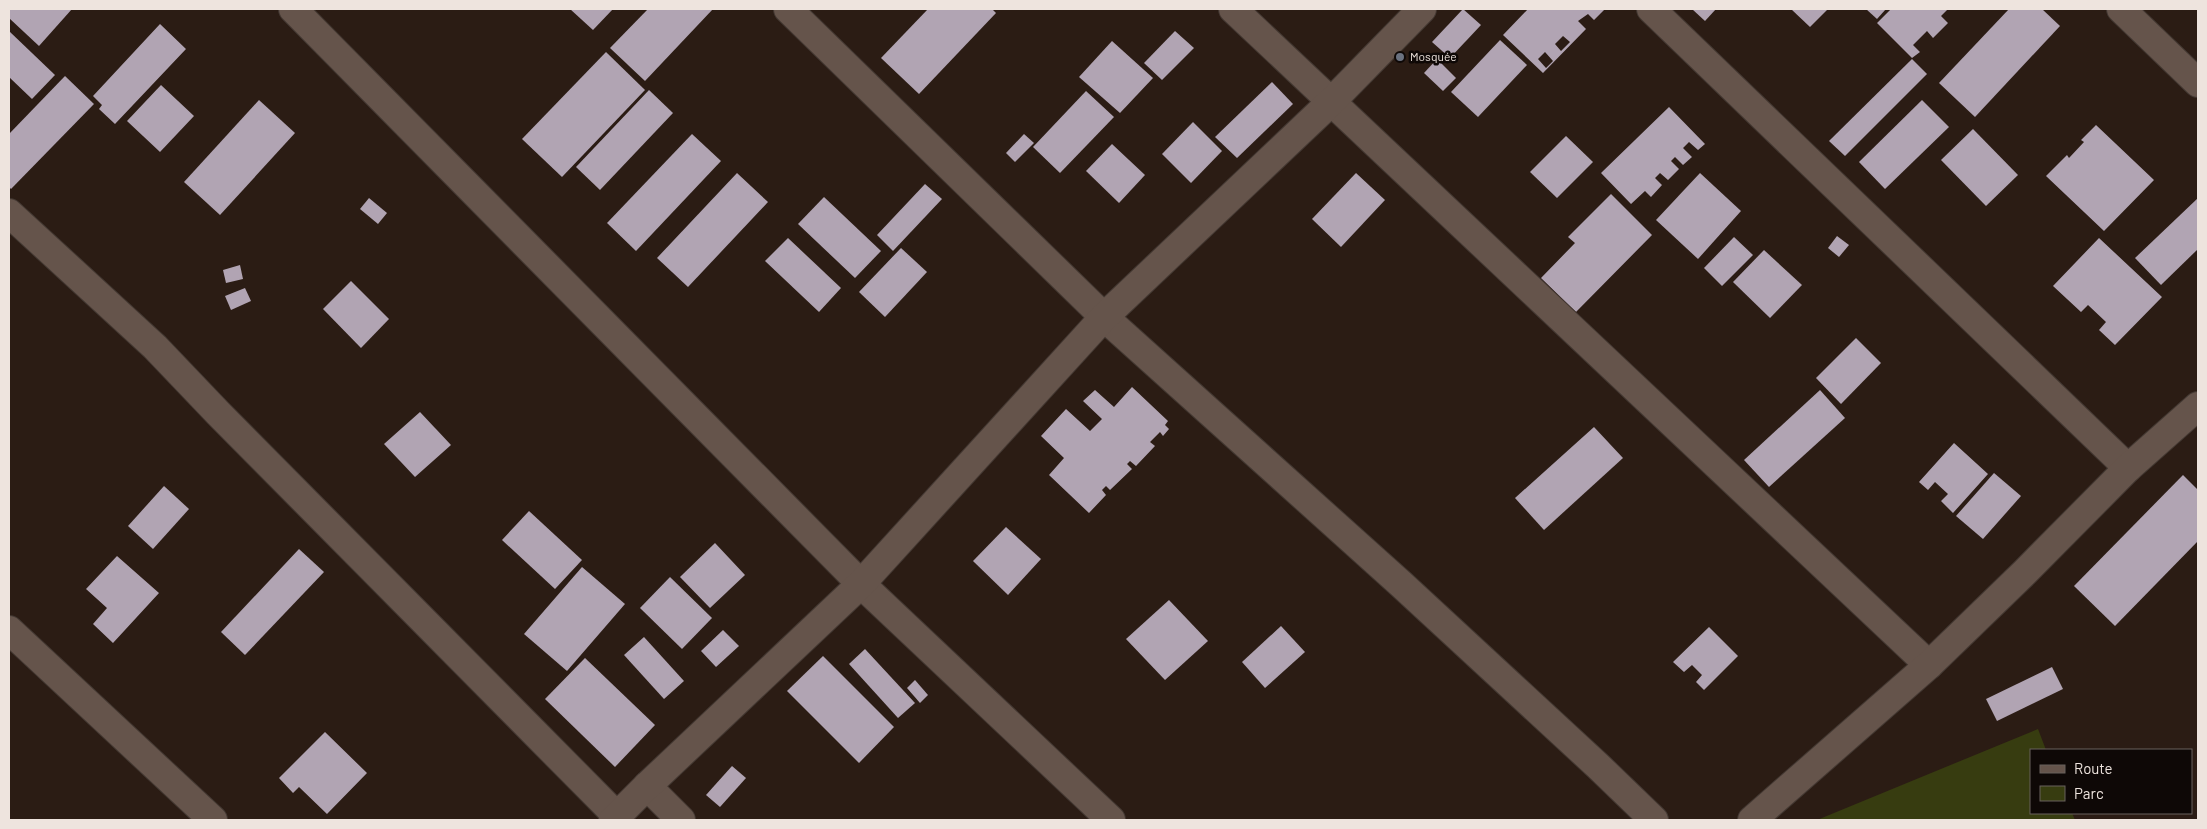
<svg xmlns="http://www.w3.org/2000/svg" width="2207" height="829" viewBox="0 0 2207 829" font-family="Barlow,sans-serif">
<style>
.green{fill:#373c10}
.building{fill:#b1a4b3;fill-rule:evenodd}
.lines{fill:none;stroke-linecap:round;stroke-linejoin:round}
.minor-casing{stroke:#433832;stroke-width:30}
.minor{stroke:#65544b;stroke-width:28}
.worship-dot{fill:#6b7280;stroke:#0e0806;stroke-width:2}
.labels{text-anchor:middle;stroke-width:5;stroke-linejoin:round;paint-order:stroke}
.poi-label{font-size:12px;fill:#eee4de;stroke:#0e0806;text-anchor:start}
</style>
<rect width="100%" height="100%" fill="#2b1c14"/>
<!-- green -->
<path class="green" d="M2038 729 2046 750H2031V813H2072L2075 820H1817Z"/>
<!-- building -->
<g class="building">
<path d="M10 9H72L39 46 9 18Z"/>
<path d="M570 9H613L593 30Z"/>
<path d="M648 9H713L645 81 610 48Z"/>
<path d="M928 9H992L996 13 919 94 881 58Z"/>
<path d="M1463 9 1481 25 1450 58 1432 42Z"/>
<path d="M1528 9H1605L1594 20 1588 14 1578 21 1586 29 1543 73 1503 35ZM1563 36 1570 42 1561 51 1555 44ZM1545 52 1553 61 1546 68 1538 59Z"/>
<path d="M1692 9H1716L1705 21Z"/>
<path d="M1791 9H1828L1810 27Z"/>
<path d="M1866 9H1886L1877 19Z"/>
<path d="M1891 9H1948L1941 16 1948 23 1933 38 1927 31 1913 45 1920 52 1912 58 1877 23Z"/>
<path d="M2009 9H2042L2060 26 1975 117 1939 83Z"/>
<path d="M160 24 186 49 115 124 99 109 102 105 93 96Z"/>
<path d="M9 31 55 75 32 99 9 77Z"/>
<path d="M1175 31 1194 48 1162 80 1144 63Z"/>
<path d="M1500 40 1527 65 1478 117 1451 92Z"/>
<path d="M1112 41 1153 78 1120 113 1079 77Z"/>
<path d="M606 52 645 90 562 177 522 139Z"/>
<path d="M1437 59 1456 78 1443 91 1424 73Z"/>
<path d="M1912 59 1927 74 1845 156 1829 141Z"/>
<path d="M65 76 94 104 11 189 9 187V134Z"/>
<path d="M1272 82 1293 104 1237 158 1215 137Z"/>
<path d="M161 85 194 116 160 152 127 121Z"/>
<path d="M649 90 673 113 600 190 576 167Z"/>
<path d="M1086 91 1114 117 1060 173 1033 147Z"/>
<path d="M259 100 295 133 220 215 184 182Z"/>
<path d="M1922 100 1949 127 1885 189 1859 162Z"/>
<path d="M1669 107 1705 144 1698 150 1689 142 1683 148 1692 157 1683 165 1675 157 1671 161 1679 169 1668 180 1660 173 1655 178 1662 185 1651 197 1645 191 1631 204 1601 173Z"/>
<path d="M1193 122 1222 151 1191 183 1162 154Z"/>
<path d="M2096 125 2154 180 2104 231 2046 176 2067 155 2069 158 2084 142 2081 140Z"/>
<path d="M1973 129 2018 175 1986 206 1941 160Z"/>
<path d="M692 134 721 161 636 251 607 223Z"/>
<path d="M1024 134 1034 143 1015 162 1006 153Z"/>
<path d="M1566 136 1593 162 1557 198 1530 172Z"/>
<path d="M1112 144 1145 175 1119 203 1086 171Z"/>
<path d="M737 173 768 202 688 287 657 258Z"/>
<path d="M1356 173 1385 200 1341 247 1312 219Z"/>
<path d="M1700 173 1741 211 1698 259 1656 220Z"/>
<path d="M925 184 942 199 893 251 877 235Z"/>
<path d="M1611 194 1652 235 1576 312 1541 278 1575 243 1568 237Z"/>
<path d="M824 197 881 251 855 278 798 224Z"/>
<path d="M369 198 387 213 378 224 360 209Z"/>
<path d="M2198 198V249L2161 285 2135 258Z"/>
<path d="M1837 236 1849 245 1839 257 1828 248Z"/>
<path d="M1734 237 1753 255 1722 286 1704 268Z"/>
<path d="M788 238 841 288 819 312 765 261Z"/>
<path d="M2099 238 2162 297 2115 345 2099 330 2106 322 2088 305 2081 312 2053 286Z"/>
<path d="M901 248 927 272 885 317 859 292Z"/>
<path d="M1764 250 1802 285 1770 318 1733 282Z"/>
<path d="M240 265 243 279 226 283 223 270Z"/>
<path d="M351 281 389 319 361 348 323 309Z"/>
<path d="M245 288 251 301 231 310 225 296Z"/>
<path d="M1856 338 1881 363 1841 404 1816 378Z"/>
<path d="M1132 387 1168 421 1165 425 1169 429 1163 436 1160 432 1150 442 1155 446 1136 466 1130 461 1127 464 1132 469 1110 490 1106 486 1102 490 1106 495 1089 513 1049 475 1064 458 1041 436 1066 409 1090 431 1102 419 1083 401 1095 390 1114 407Z"/>
<path d="M1820 390 1845 418 1769 487 1744 460Z"/>
<path d="M420 412 451 445 415 477 384 444Z"/>
<path d="M1594 427 1623 458 1544 530 1515 498Z"/>
<path d="M1954 443 1988 474 1953 513 1941 501 1948 494 1935 482 1928 490 1919 482Z"/>
<path d="M1994 473 2021 496 1983 539 1956 516Z"/>
<path d="M2183 475 2198 490V541L2115 626 2074 586Z"/>
<path d="M164 486 189 509 153 549 128 526Z"/>
<path d="M529 511 582 560 555 589 502 540Z"/>
<path d="M1006 527 1041 559 1008 595 973 561Z"/>
<path d="M715 543 745 575 710 608 680 577Z"/>
<path d="M299 549 324 572 245 655 221 632Z"/>
<path d="M117 556 159 593 113 643 93 624 107 608 86 589Z"/>
<path d="M582 567 625 604 567 671 524 634Z"/>
<path d="M670 577 712 618 682 649 640 608Z"/>
<path d="M1169 600 1208 641 1165 680 1126 639Z"/>
<path d="M1281 626 1305 652 1265 688 1242 662Z"/>
<path d="M1709 627 1738 656 1704 690 1696 682 1702 675 1692 665 1684 672 1673 662Z"/>
<path d="M723 630 739 646 716 667 701 651Z"/>
<path d="M644 637 684 681 664 699 624 655Z"/>
<path d="M865 649 915 703 898 718 849 664Z"/>
<path d="M823 656 894 727 859 763 787 691Z"/>
<path d="M585 658 655 725 615 767 545 699Z"/>
<path d="M2052 667 2063 689 1997 721 1986 699Z"/>
<path d="M915 680 928 695 920 703 907 688Z"/>
<path d="M325 732 367 773 327 814 299 787 293 793 279 778Z"/>
<path d="M732 766 746 778 720 807 706 795Z"/>
</g>
<g class="lines">
<!-- minor casing -->
<g class="minor-casing">
<g id="minor">
<path d="M293 9 861 584 1111 820"/>
<path d="M788 9 1104 317 1401 584 1598 766 1654 820"/>
<path d="M1233 9 1929 665"/>
<path d="M1651 9 2128 468"/>
<path d="M2121 9 2198 83"/>
<path d="M9 213 155 347 218 413 617 816"/>
<path d="M9 630 213 820"/>
<path d="M647 786 681 820"/>
<path d="M613 820 647 786 861 584 1104 317 1331 102 1422 9"/>
<path d="M1752 820 1929 665 2025 572 2128 468 2198 406"/>
</g>
</g>
<!-- minor -->
<use href="#minor" class="minor"/>
</g>
<!-- markers -->
<circle class="worship-dot" cx="1400" cy="57" r="5"/>
<g class="labels">
<!-- poi labels -->
<g class="poi-label">
<text x="1410" y="61">Mosquée</text>
</g>
</g>
<!-- border -->
<rect width="2207" height="829" fill="none" stroke="#eee4de" stroke-width="20"/>
<!-- legend -->
<rect x="2030" y="749" width="162" height="65" fill="#0e0806" stroke="#68605c"/>
<rect x="2040" y="765" width="25" height="8" fill="#65544b" stroke="#68605c"/>
<text x="2074" y="774" font-size="15" fill="#eee4de">Route</text>
<rect x="2040" y="786" width="25" height="15" fill="#373c10" stroke="#68605c"/>
<text x="2074" y="799" font-size="15" fill="#eee4de">Parc</text>
</svg>
